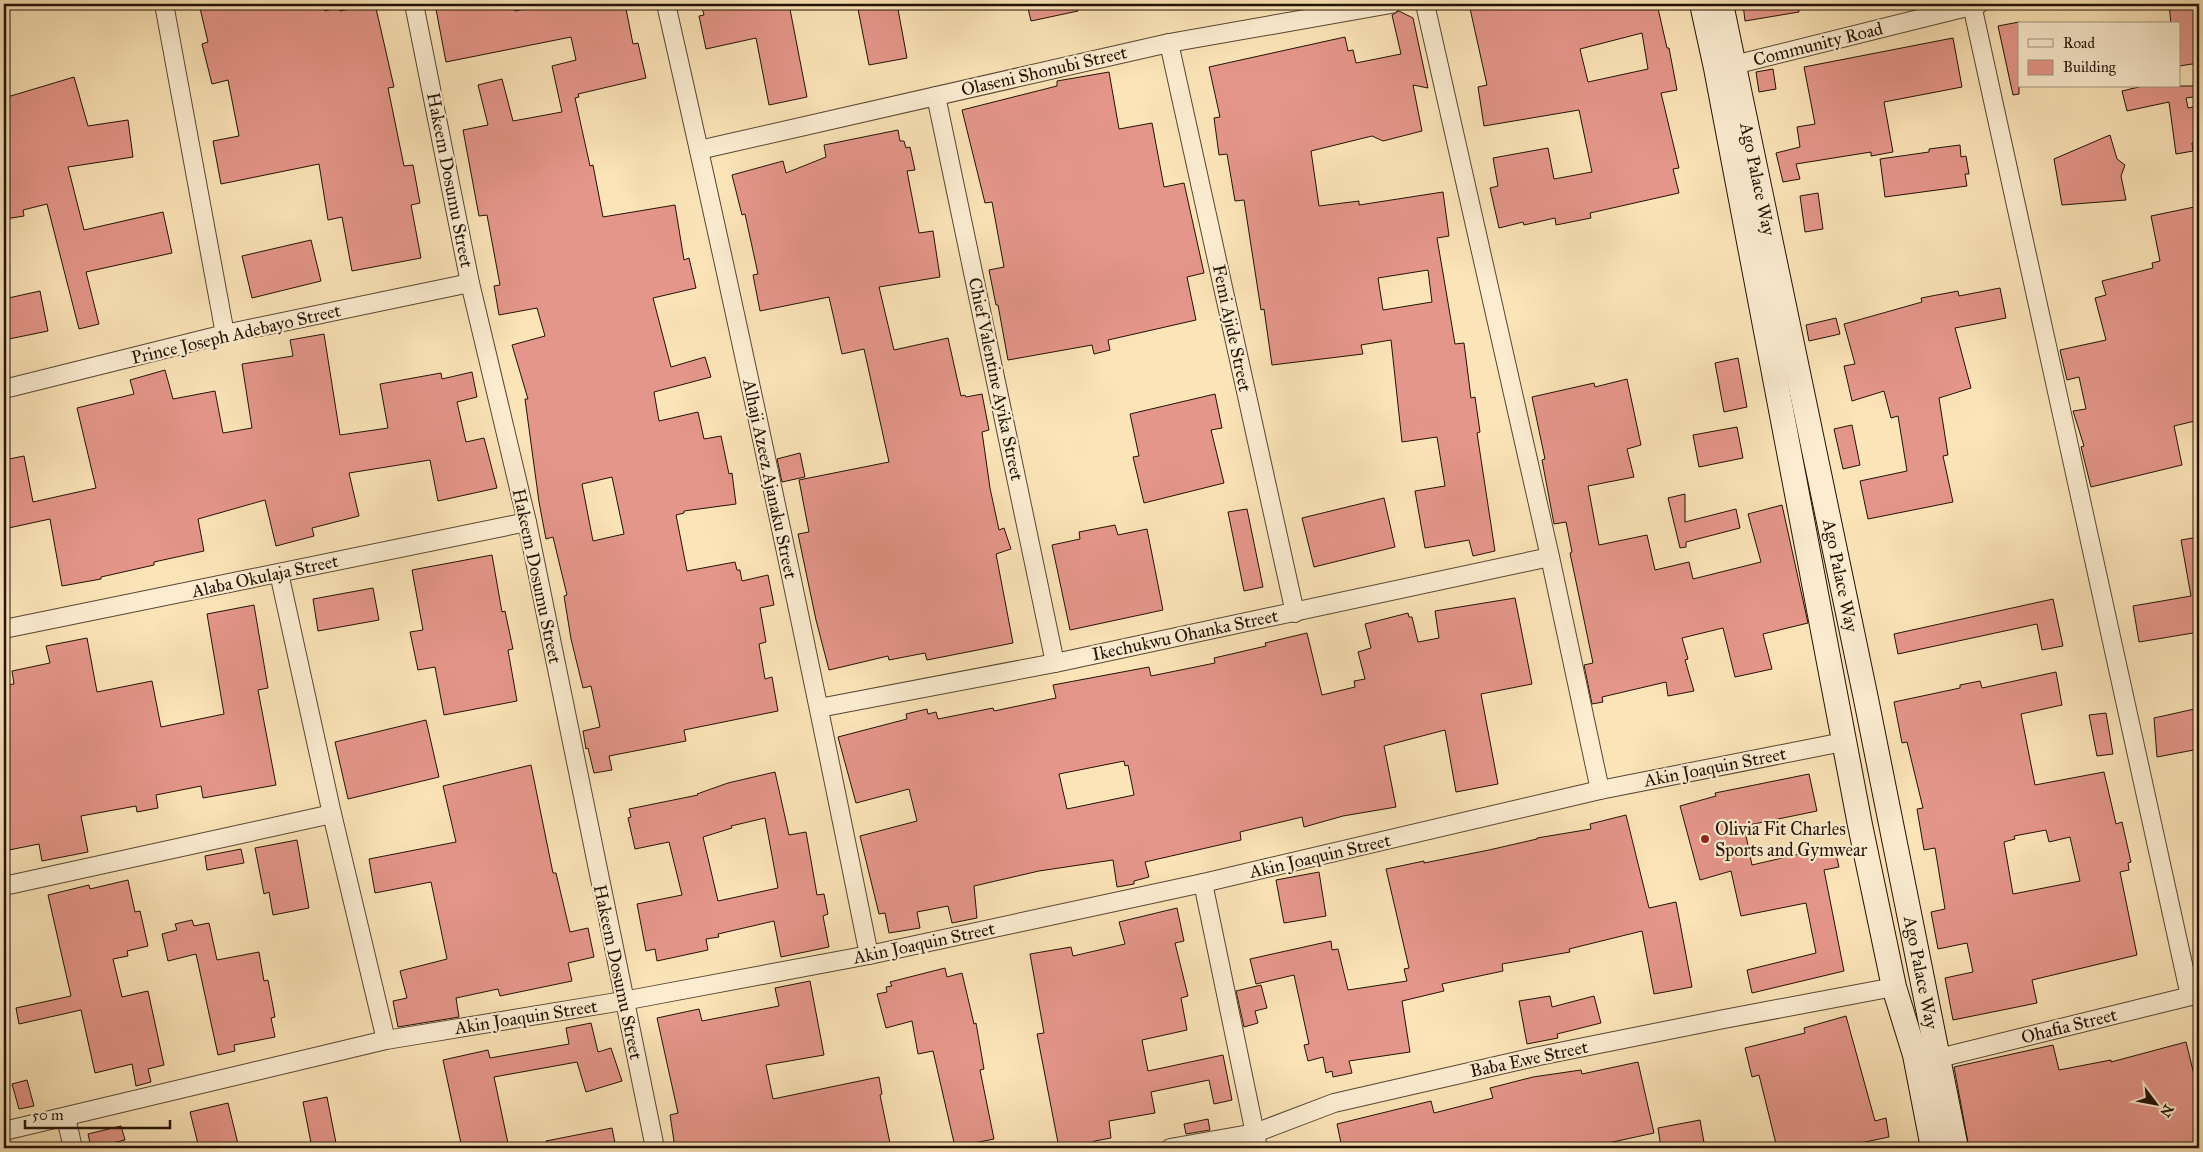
<svg xmlns="http://www.w3.org/2000/svg" width="2203" height="1152" viewBox="0 0 2203 1152" font-family="'IM FELL Great Primer',serif">
<style>
.building{fill:#e5968a;stroke:#221204;fill-rule:evenodd}
.lines{fill:none;stroke-linecap:round;stroke-linejoin:round}
.street-casing{stroke:#584631;stroke-width:20}
.secondary-casing{stroke:#221204;stroke-width:26}
.street{stroke:#fcedd1;stroke-width:18}
.secondary{stroke:#fcedd1;stroke-width:24}
.poi-dot{fill:#8f2418;stroke:#fcedd1;stroke-width:2}
.labels{text-anchor:middle;stroke-width:4.5;stroke-linejoin:round;paint-order:stroke}
.street-label{font-size:18px;fill:#221204;stroke:#fcedd1}
.poi-label{font-size:18px;fill:#221204;stroke:#fcedd1;text-anchor:start}
</style>
<rect width="100%" height="100%" fill="#fbe4b8"/>
<filter id="stains"><feTurbulence type="fractalNoise" baseFrequency=".004" numOctaves="4"/><feColorMatrix values="0 0 0 0 .2 0 0 0 0 .09 0 0 0 0 .02 0 0 0 .5 -.17"/></filter>
<radialGradient id="worn" r=".72"><stop offset=".6" stop-color="#630" stop-opacity="0"/><stop offset="1" stop-color="#630" stop-opacity=".3"/></radialGradient>
<!-- building -->
<g class="building">
<path d="M199 4H323L325 11 339 7 340 11 375 4 394 87 388 88 404 166 413 165 420 203 411 205 421 258 352 271 342 217 328 220 319 164 221 184 213 141 239 136 228 80 212 84 202 44 208 42Z"/>
<path d="M435 4H513L515 11 548 4H625L633 44 638 43 646 78 578 94 579 97 575 98 590 166 593 165 603 217 675 205 684 260 689 258 696 288 653 298 671 367 705 357 711 377 654 392 659 421 698 412 704 439 721 436 729 474 732 473 736 504 684 511V513L676 515 687 571 735 562 737 570H740L742 581 768 575 774 605 760 608 766 642 759 644 765 679 772 677 778 711 684 730 686 741 609 756 612 770 594 773 588 748 586 749 583 731 600 727 591 686 583 688 571 639 564 596 567 595 553 537 546 539 539 502 525 399H528L512 345 545 336 537 308 499 315 494 286 500 285 487 215 479 216 463 130 488 125 478 85 502 79 513 121 562 112 552 66 576 60 571 37 446 62ZM612 477 624 534 593 541 582 484Z"/>
<path d="M701 4H789L807 97 769 105 756 38 706 49 699 16 704 15Z"/>
<path d="M857 4H897L907 58 869 65Z"/>
<path d="M1027 4H1078V11L1031 21Z"/>
<path d="M1469 4H1657L1667 48H1669L1677 90 1661 93 1679 168 1673 169 1679 193 1590 213 1591 218 1556 225 1555 218 1524 225 1523 222 1499 228 1490 188 1498 186 1493 158 1548 148 1554 179 1592 172 1579 110 1484 126 1478 87 1487 85ZM1642 33 1648 69 1588 82 1580 49Z"/>
<path d="M1743 4H1798L1799 12 1745 21Z"/>
<path d="M2169 4H2199V63L2179 66V24H2171Z"/>
<path d="M1399 11 1413 18 1428 88 1413 85 1422 131 1383 141 1372 136 1311 151 1319 206 1359 201V205L1443 192 1449 236 1437 238 1455 344 1464 343 1471 398 1475 397 1480 432 1477 433 1495 551 1473 556 1469 540 1425 548 1415 491 1445 486 1437 437 1402 442 1391 340 1361 345 1363 354 1272 365 1264 309 1261 310 1244 200 1235 201 1227 154 1219 155 1214 118 1220 117 1209 67 1345 37 1348 51 1353 50 1356 63 1401 54 1392 15ZM1428 270 1432 302 1383 310 1378 278Z"/>
<path d="M2019 22V94L2013 95 1998 26Z"/>
<path d="M1953 38 1962 87 1884 102 1893 152 1871 156V152L1796 164 1800 179 1783 182 1776 153 1800 147 1797 127 1815 124 1804 67Z"/>
<path d="M1773 69 1776 89 1759 92 1756 72Z"/>
<path d="M1109 72 1119 129 1152 123 1164 187 1184 183 1204 273 1187 277 1196 320 1108 340 1110 350 1094 354 1092 345 1008 360 998 305H996L989 270 1004 267 992 202 985 203 962 110 1057 86V81Z"/>
<path d="M74 77 88 126 128 120 133 157 68 167 84 230 163 212 172 253 86 272 99 324 79 329 47 204 23 210 24 216 5 219 4 209V98Z"/>
<path d="M2143 86H2199V96L2186 98 2188 108 2199 106V142L2192 143 2193 151 2176 154 2169 102 2127 111 2122 91Z"/>
<path d="M898 130 900 141H904L906 148 910 147 915 170 907 171 919 233 933 231 940 277 879 287 894 350 948 338 961 396 965 395 966 397 982 394 989 430 982 432 990 488 999 530 1004 528 1011 549 996 554 1013 643 927 660 925 653 889 660 888 656 829 670 816 620 798 534 809 532 799 480 889 462 864 349 842 354 829 297 760 311 753 275 758 274 745 214 742 215 732 175 783 161 786 173 826 157 824 145Z"/>
<path d="M2110 135 2117 159 2125 165 2121 176 2126 200 2062 205 2054 159Z"/>
<path d="M1960 145 1961 157 1966 156 1969 174H1965L1967 186 1885 197 1880 159 1929 152V149Z"/>
<path d="M1818 193 1823 229 1805 232 1800 196Z"/>
<path d="M2199 206V420L2174 426 2182 465 2091 487 2081 447 2084 446 2073 411 2086 409 2079 377 2067 380 2060 350 2106 340 2095 298 2106 295 2102 281 2153 268 2152 263 2160 261 2151 216Z"/>
<path d="M311 240 321 281 252 298 242 256Z"/>
<path d="M2000 288 2006 318 1955 328 1971 388 1939 398 1948 455 1943 456 1953 502 1868 519 1860 481 1907 471 1898 416 1891 418 1884 391 1852 401 1844 366 1855 364 1844 324 1922 302 1921 298 1958 291 1959 296Z"/>
<path d="M40 291 48 331 4 340V299Z"/>
<path d="M1836 318 1840 334 1809 341 1806 325Z"/>
<path d="M324 334 340 435 388 428 380 384 441 373 442 379 472 372 477 397 457 402 466 442 484 438 497 488 438 501 430 460 349 473 359 516 312 528 314 536 276 546 265 500 198 519 204 551 154 562V565L101 577V579L62 586 50 519 4 529V460L24 456 33 502 96 488 77 408 134 394 130 380 165 370 173 399 215 391 223 433 252 428 242 364 293 356 290 340Z"/>
<path d="M1738 358 1747 407 1724 412 1715 363Z"/>
<path d="M1627 379 1641 445 1627 449 1634 477 1588 486 1599 545 1647 535 1655 570 1689 562 1693 579 1761 562 1748 514 1782 505 1808 623 1763 634 1772 669 1735 677 1723 628 1682 638 1688 659 1685 660 1694 691 1668 696 1666 682 1602 697 1603 702 1592 704 1584 665 1593 663 1570 553 1572 552 1566 522 1554 524 1542 460 1545 459 1532 397 1594 383 1595 387Z"/>
<path d="M1215 394 1222 428 1211 430 1224 483 1144 503 1133 457 1139 456 1130 414Z"/>
<path d="M1852 425 1860 465 1843 469 1834 429Z"/>
<path d="M1737 427 1743 458 1699 467 1693 435Z"/>
<path d="M800 453 805 477 782 482 777 459Z"/>
<path d="M1685 494V522L1736 509 1740 528 1686 542V547L1680 548 1668 498Z"/>
<path d="M1384 498 1395 547 1314 567 1302 518Z"/>
<path d="M1247 509 1263 587 1244 591 1228 512Z"/>
<path d="M1115 525 1118 535 1147 529 1163 610 1070 630 1052 545 1080 539 1079 532Z"/>
<path d="M2199 537V632L2139 642 2133 606 2191 596 2181 540Z"/>
<path d="M492 555 502 612 505 611 513 649 508 650 517 701 444 715 435 667 418 670 410 632 423 630 412 570Z"/>
<path d="M373 588 379 620 318 631 313 599Z"/>
<path d="M1515 598 1532 684 1481 694 1498 784 1456 792 1445 730 1384 746 1396 807 1343 816 1304 827 1302 817 1240 832 1241 840 1145 862 1149 877 1134 881V884L1117 887 1113 860 1039 871 974 886 977 918 952 923 948 906 917 912 920 928 889 933 885 913 879 914 860 836 917 821 909 789 856 803 838 737 907 719 906 714 927 709 928 714 936 712 938 719 993 708 994 711 1056 698 1053 685 1149 667 1151 676 1215 663 1214 658 1266 646 1265 643 1307 633 1322 695 1355 687 1354 681 1365 679 1358 652 1371 648 1365 624 1408 613 1409 617H1412L1418 642 1439 638 1435 611ZM1124 761 1125 766 1128 765 1134 795 1067 809 1059 774Z"/>
<path d="M2053 599 2063 646 2042 650 2037 624 1898 654 1894 634Z"/>
<path d="M254 605 268 688 258 690 276 785 203 798 201 786 156 795 158 808 137 812 136 806 81 816 88 852 42 861 39 844 4 851V685L14 684 12 671 50 663 46 646 87 638 97 692 152 681 161 727 224 714 207 614Z"/>
<path d="M2056 672 2062 705 2021 714 2035 785 2104 772 2116 824 2122 822 2131 862 2128 863 2129 870 2120 872 2137 955 2032 980 2037 1003 1953 1020 1945 978 1973 972 1967 943 1938 949 1931 912 1945 909 1935 848 1924 850 1917 809 1923 808 1907 742 1902 743 1894 702 1960 688V685L1980 681 1982 688ZM2046 830 2049 842 2070 837 2080 881 2013 894 2004 842 2015 839 2014 836Z"/>
<path d="M2199 708V749L2157 757 2154 718Z"/>
<path d="M2106 713 2113 754 2097 756 2089 715Z"/>
<path d="M426 720 439 777 348 799 335 742Z"/>
<path d="M531 765 553 873H556L570 932 588 928 594 957 568 963 572 981 500 996 498 989 456 998 459 1017 398 1027 393 1001 407 998 400 971 447 959 431 882 375 893 369 859 456 842 443 786Z"/>
<path d="M775 772 789 835 806 832 817 895 824 894 828 914 823 916 829 947 781 957 774 921 718 934 719 937 706 939 708 950 657 961 655 949 646 951 637 904 682 895 669 842 635 849 628 818 631 817 629 809 698 795 697 794 728 783ZM765 818 778 888 718 901 703 837 732 828 731 826Z"/>
<path d="M1809 774 1817 811 1744 826 1752 865 1834 846 1839 867 1824 870 1844 971 1752 993 1747 970 1816 953 1806 903 1741 916 1731 871 1700 880 1680 806 1716 796 1715 793Z"/>
<path d="M1626 815 1649 908 1676 902 1692 987 1654 994 1642 931 1569 949 1570 952 1502 964 1503 971 1442 984 1444 991 1402 1001 1410 1052 1349 1061 1352 1073 1333 1077 1332 1071 1326 1073 1323 1057 1308 1061 1304 1045 1309 1044 1294 975 1256 984 1250 959 1331 941 1332 950 1338 949 1348 990 1407 981 1404 969 1409 968 1386 869 1424 861V863L1489 850 1537 839V838L1591 829 1590 824Z"/>
<path d="M297 840 309 908 273 915 269 892 264 894 255 848Z"/>
<path d="M241 849 244 863 207 870 205 856Z"/>
<path d="M1319 872 1326 916 1284 923 1276 880Z"/>
<path d="M128 880 135 912 140 911 148 946 127 951 128 956 113 959 122 997 148 991 164 1065 148 1069 151 1082 136 1086 132 1064 95 1073 81 1010 19 1024 16 1008 71 996 48 895 89 885 90 889Z"/>
<path d="M1177 908 1184 941 1175 943 1188 996 1181 998 1187 1030 1142 1040 1148 1071 1223 1055 1232 1100 1214 1104 1209 1080 1151 1092 1155 1113 1109 1121 1111 1138 1095 1141 1091 1143 1092 1148H1059L1037 1034 1044 1033 1030 954 1071 947 1073 956 1125 944 1119 922Z"/>
<path d="M192 920 194 926 209 923 217 960 259 952 264 981 268 980 275 1017 271 1018 275 1037 234 1045 235 1051 218 1055 196 954 168 961 162 934 177 930 175 924Z"/>
<path d="M945 968 947 977 962 973 974 1024 976 1023 984 1069 980 1070 994 1139 955 1147 933 1051 918 1054 912 1021 886 1028 877 994 887 992 886 987 892 986 890 982Z"/>
<path d="M810 981 824 1055 766 1065 773 1099 879 1077 882 1094 880 1095 891 1148H675L670 1115 678 1113 657 1018 699 1009 702 1021 779 1006 775 988Z"/>
<path d="M1261 985 1267 1008 1255 1011 1258 1023 1244 1027 1236 991Z"/>
<path d="M1550 996 1552 1007 1594 996 1601 1023 1557 1034 1558 1038 1527 1044 1519 1001Z"/>
<path d="M1846 1016 1875 1121 1886 1118 1889 1137 1836 1148H1777L1759 1075 1752 1077 1745 1048 1805 1033 1804 1028Z"/>
<path d="M591 1023 598 1052 611 1048 622 1081 586 1092 577 1062 494 1077 509 1148H462L443 1060 488 1050 490 1058 569 1044 566 1028Z"/>
<path d="M2186 1042 2199 1095V1148H1969L1954 1067 2053 1045 2059 1070 2111 1060V1062Z"/>
<path d="M1638 1062 1654 1133 1599 1145 1600 1148H1342L1337 1124 1431 1101 1434 1113 1493 1098 1490 1088 1533 1077 1581 1070 1582 1074Z"/>
<path d="M27 1080 34 1106 19 1109 12 1084Z"/>
<path d="M327 1097 337 1148H312L303 1102Z"/>
<path d="M228 1103 239 1148H199L190 1112Z"/>
<path d="M1208 1119 1210 1130 1186 1134 1184 1124Z"/>
<path d="M1700 1120 1705 1148H1661L1658 1128Z"/>
<path d="M121 1126 125 1140 91 1148 88 1134Z"/>
<path d="M612 1128 616 1148H547L546 1141Z"/>
</g>
<g class="lines">
<!-- street casing -->
<g class="street-casing">
<g id="street">
<path d="M164 4 225 334"/>
<path d="M414 4 470 283 527 522 655 1148"/>
<path d="M666 4C738 320 805 637 869 955"/>
<path d="M1425 4 1550 557 1600 790"/>
<path d="M1972 5 2190 996"/>
<path d="M1169 43 1295 613"/>
<path d="M1722 68 1979 4"/>
<path d="M936 96 1055 663"/>
<path d="M699 150 1169 43 1391 4"/>
<path d="M4 389 225 334 470 283"/>
<path d="M279 573 332 814 386 1040"/>
<path d="M4 629 527 522"/>
<path d="M819 708 1055 663 1550 557"/>
<path d="M1203 883 1258 1148"/>
<path d="M4 886 332 814"/>
<path d="M1939 1058 2199 994"/>
<path d="M66 1118 73 1148"/>
<path d="M4 1131 386 1040 623 1001 869 955 1203 883 1600 790 1843 742"/>
<path d="M1170 1148 1255 1133 1334 1103 1539 1056 1724 1019 1894 987"/>
</g>
</g>
<!-- secondary casing -->
<g class="secondary-casing">
<g id="secondary">
<path d="M1702 4 1716 68 1860 825 1894 987 1915 1055 1933 1148"/>
<path id="s1" d="M1721 4 1866 699 1956 1148"/>
</g>
</g>
<!-- street -->
<use href="#street" class="street"/>
<!-- secondary -->
<use href="#secondary" class="secondary"/>
</g>
<!-- markers -->
<circle class="poi-dot" cx="1705" cy="839" r="5"/>
<g class="labels">
<!-- street labels -->
<g class="street-label">
<text transform="translate(1818 44) rotate(-14)" y="6">Community Road</text>
<text transform="translate(1044 71) rotate(-13)" y="6">Olaseni Shonubi Street</text>
<text dy="6" stroke="none"><textPath href="#s1" startOffset="179">Ago Palace Way</textPath></text>
<text transform="translate(450 180) rotate(79)" y="6">Hakeem Dosumu Street</text>
<text transform="translate(1232 328) rotate(78)" y="6">Femi Ajide Street</text>
<text transform="translate(236 334) rotate(-13)" y="6">Prince Joseph Adebayo Street</text>
<text transform="translate(996 379) rotate(78)" y="6">Chief Valentine Ayika Street</text>
<text transform="translate(770 479) rotate(78)" y="6">Alhaji Azeez Ajanaku Street</text>
<text transform="translate(265 576) rotate(-12)" y="6">Alaba Okulaja Street</text>
<text transform="translate(537 576) rotate(78)" y="6">Hakeem Dosumu Street</text>
<text dy="6" stroke="none"><textPath href="#s1" startOffset="584">Ago Palace Way</textPath></text>
<text transform="translate(1185 635) rotate(-12)" y="6">Ikechukwu Ohanka Street</text>
<text transform="translate(1715 767) rotate(-11)" y="6">Akin Joaquin Street</text>
<text transform="translate(1320 856) rotate(-13)" y="6">Akin Joaquin Street</text>
<text transform="translate(924 943) rotate(-12)" y="6">Akin Joaquin Street</text>
<text transform="translate(618 972) rotate(78)" y="6">Hakeem Dosumu Street</text>
<text dy="6" stroke="none"><textPath href="#s1" startOffset="989">Ago Palace Way</textPath></text>
<text transform="translate(526 1017) rotate(-9)" y="6">Akin Joaquin Street</text>
<text transform="translate(2069 1026) rotate(-14)" y="6">Ohafia Street</text>
<text transform="translate(1529 1059) rotate(-12)" y="6">Baba Ewe Street</text>
</g>
<!-- poi labels -->
<g class="poi-label">
<text x="1715" y="835">Olivia Fit Charles<tspan x="1715" dy="21">Sports and Gymwear</tspan></text>
</g>
</g>
<!-- margin -->
<rect width="2203" height="1152" fill="none" stroke="#fbe4b8" stroke-width="20"/>
<rect x="5" y="5" width="2193" height="1142" fill="none" stroke="#221204" stroke-width="2.5"/>
<rect x="10" y="10" width="2183" height="1132" fill="none" stroke="#221204"/>
<!-- legend -->
<rect x="2018" y="22" width="162" height="65" fill="#fcedd1" stroke="#a5957f"/>
<rect x="2028" y="39" width="25" height="8" fill="#fcedd1" stroke="#a5957f"/>
<text x="2063" y="48" font-size="15" fill="#221204">Road</text>
<rect x="2028" y="60" width="25" height="15" fill="#e5968a" stroke="#a5957f"/>
<text x="2063" y="72" font-size="15" fill="#221204">Building</text>
<!-- north arrow -->
<g transform="translate(2156 1104) rotate(122)" stroke="#fcedd1" stroke-width="4" paint-order="stroke">
<path d="M0-4L9 19L0 12L-9 19Z" fill="#221204"/>
<text y="-8" font-size="14" font-weight="bold" text-anchor="middle" fill="#221204">N</text>
</g>
<!-- scale -->
<path d="M25 1120v8h145v-8" fill="none" stroke="#221204" stroke-width="2.5"/>
<text x="32" y="1120" font-size="15" fill="#221204" stroke="#fcedd1" stroke-width="4" paint-order="stroke">50 m</text>
<rect width="100%" height="100%" filter="url(#stains)"/>
<rect width="100%" height="100%" fill="url(#worn)"/>
</svg>
